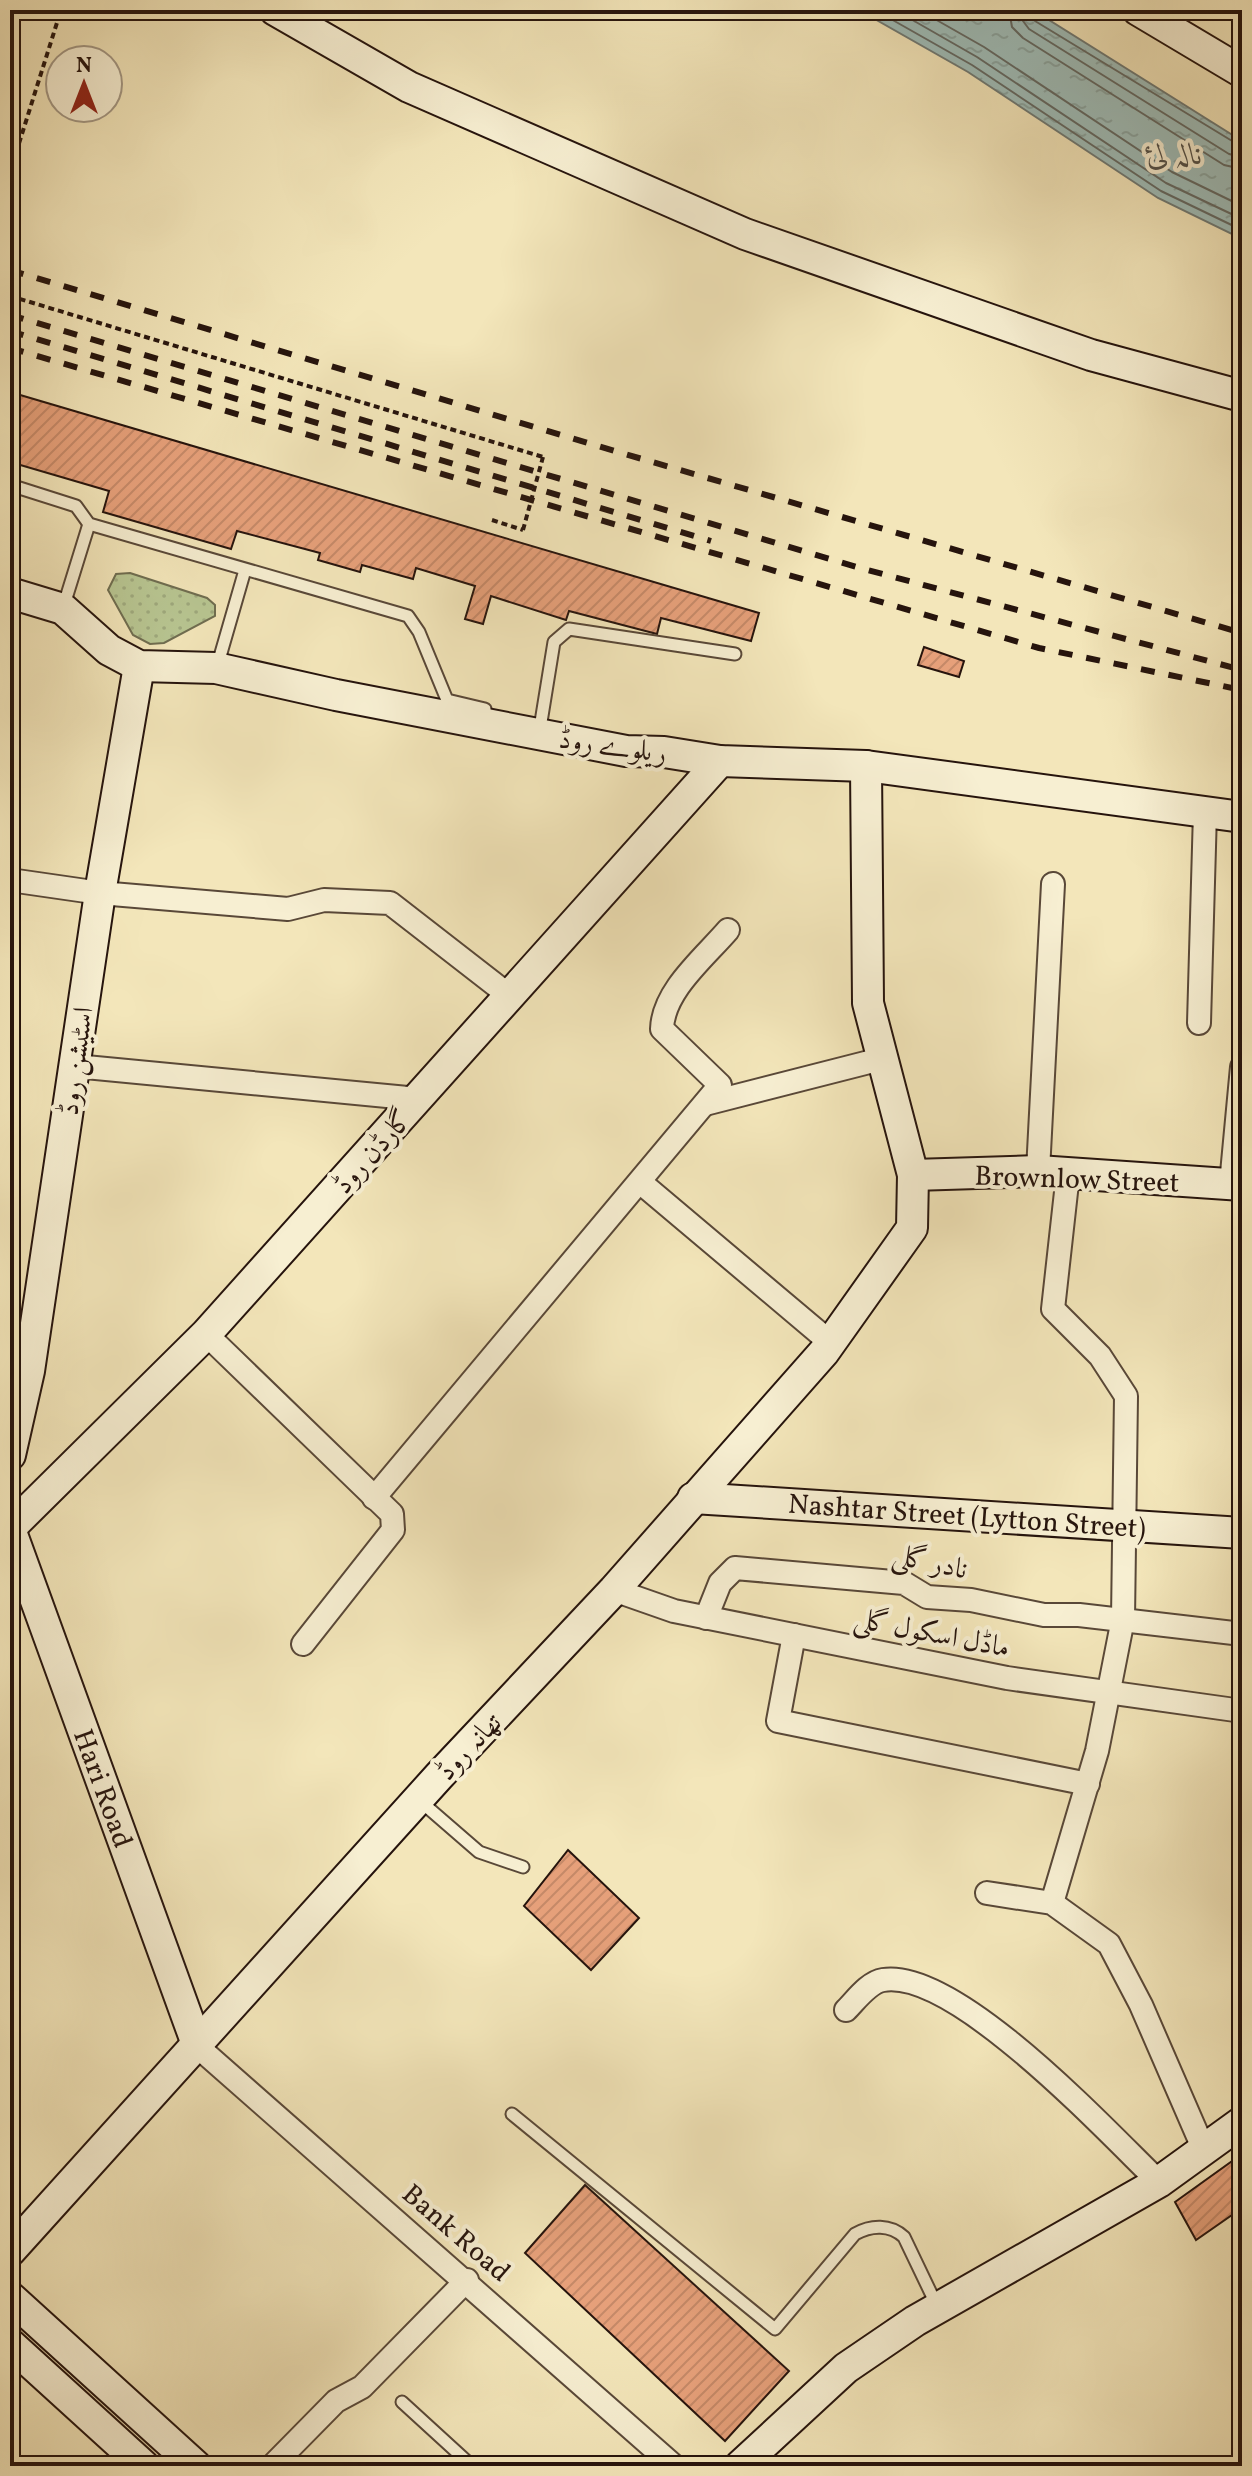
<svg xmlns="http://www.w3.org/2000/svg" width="1252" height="2476" viewBox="0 0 1252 2476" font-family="Vollkorn,Amiri,serif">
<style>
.grass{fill:url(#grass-dots);stroke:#6f6d50;stroke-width:2}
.water{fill:url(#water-ripples);stroke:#6e7974;stroke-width:2}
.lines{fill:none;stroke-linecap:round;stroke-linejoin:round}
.shore{stroke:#626863;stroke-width:2}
.building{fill:url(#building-hatch);stroke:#26140d;stroke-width:2}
.lane-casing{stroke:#594838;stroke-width:15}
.street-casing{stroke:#594838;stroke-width:26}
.secondary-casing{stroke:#26140d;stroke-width:34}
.path{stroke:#26140d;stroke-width:4;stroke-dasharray:6 4;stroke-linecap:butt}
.lane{stroke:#f7efd2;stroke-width:11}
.street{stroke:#f7efd2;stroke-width:22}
.secondary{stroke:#f7efd2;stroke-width:30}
.rail{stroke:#26140d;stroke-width:6;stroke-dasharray:14 14;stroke-linecap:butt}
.path-bridge{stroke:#26140d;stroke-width:4;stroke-dasharray:6 4;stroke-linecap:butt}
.labels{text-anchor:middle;stroke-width:8;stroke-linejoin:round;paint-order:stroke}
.street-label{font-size:28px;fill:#26140d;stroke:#f7efd2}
.water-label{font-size:30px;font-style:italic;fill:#504f49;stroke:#f7efd2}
</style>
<defs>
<pattern id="grass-dots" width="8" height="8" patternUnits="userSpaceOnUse" patternTransform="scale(2)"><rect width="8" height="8" fill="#b8c692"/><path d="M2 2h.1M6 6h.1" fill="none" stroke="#9ea97d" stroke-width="1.8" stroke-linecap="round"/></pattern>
<pattern id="water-ripples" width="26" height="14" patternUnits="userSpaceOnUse" patternTransform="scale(2)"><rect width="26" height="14" fill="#9ebdb9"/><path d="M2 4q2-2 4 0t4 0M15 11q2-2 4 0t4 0" fill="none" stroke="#88a29e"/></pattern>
<pattern id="building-hatch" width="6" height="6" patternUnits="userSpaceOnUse" patternTransform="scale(2)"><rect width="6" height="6" fill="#e6a07a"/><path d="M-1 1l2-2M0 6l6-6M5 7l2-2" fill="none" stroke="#c58968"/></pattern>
</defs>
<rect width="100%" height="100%" fill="#f3e6ba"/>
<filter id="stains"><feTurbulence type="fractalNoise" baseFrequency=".0025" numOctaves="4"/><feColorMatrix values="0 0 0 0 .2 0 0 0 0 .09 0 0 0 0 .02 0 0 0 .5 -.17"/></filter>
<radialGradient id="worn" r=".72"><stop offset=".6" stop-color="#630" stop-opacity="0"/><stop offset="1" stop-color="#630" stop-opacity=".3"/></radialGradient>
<!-- grass -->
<path class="grass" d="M130 573 207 598 215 605V616L164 643 150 644 133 635 108 590 116 574Z"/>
<!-- water -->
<path class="water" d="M859 10H1033L1242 141V239L1158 198 968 72Z"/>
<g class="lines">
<!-- shore -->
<g class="shore">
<path d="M875 10 972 65 1161 191 1242 230"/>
<path d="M895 10 977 57 1166 183 1242 219"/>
<path d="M919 10 984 47 1172 172 1242 206"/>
<path d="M1009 10 1012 27 1023 38 1224 165 1242 169"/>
<path d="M1021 10 1023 21 1029 29 1229 154 1242 157"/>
<path d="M1031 10 1035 21 1242 147"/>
</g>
</g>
<!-- building -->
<g class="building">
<path d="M10 392 759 613 751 641 661 618 657 634 569 611 566 620 491 596 483 624 465 619 475 586 416 568 413 579 362 565 360 572 318 560 320 553 237 531 231 549 103 512 109 491 10 462Z"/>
<path d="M924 647 964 661 959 677 918 665Z"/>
<path d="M568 1850 639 1918 591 1970 524 1906Z"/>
<path d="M1242 2154V2208L1196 2240 1175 2202Z"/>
<path d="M585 2185 789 2371 725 2441 525 2253Z"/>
</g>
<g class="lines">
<!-- lane casing -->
<g class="lane-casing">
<g id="lane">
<path d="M10 485 76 506 89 524 408 616 419 632 447 700 485 709"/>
<path d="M63 608 89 524"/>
<path d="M217 667 245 570"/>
<path d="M541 722 554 642 569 629 735 654"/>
<path d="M419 1800 479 1852 523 1867"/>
<path d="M512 2114 775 2329 855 2234C871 2225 890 2224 904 2237L938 2308"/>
<path d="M402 2402 472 2466"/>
</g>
</g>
<!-- street casing -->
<g class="street-casing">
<g id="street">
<path d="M10 880 100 893 288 909 324 900 390 903 511 997"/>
<path d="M1199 1023 1205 812"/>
<path d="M75 1066 418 1099"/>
<path d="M705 1104 881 1059"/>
<path d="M1038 1171 1053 884"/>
<path d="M640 1182 831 1343"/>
<path d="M1231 1184 1242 1067"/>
<path d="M206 1334 392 1514 393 1530 303 1644"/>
<path d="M374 1498 720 1085 662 1029C663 991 704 958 728 930"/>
<path d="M614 1590 674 1611 1007 1678 1242 1711"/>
<path d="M706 1618 720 1583 735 1568 904 1583 927 1597 971 1600 1044 1615H1079L1242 1634"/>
<path d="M794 1635 778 1721 1088 1784"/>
<path d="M987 1893 1052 1903 1109 1944 1141 2005 1204 2150"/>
<path d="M1052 1903 1097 1751 1123 1619 1126 1396 1100 1356 1053 1309 1068 1174"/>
<path d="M846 2010C856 2000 869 1982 883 1980 956 1968 1108 2133 1159 2182"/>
<path d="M198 2047 674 2466"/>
<path d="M272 2466 336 2401 362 2387 467 2280"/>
</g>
</g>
<!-- secondary casing -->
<g class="secondary-casing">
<g id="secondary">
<path d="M275 10 409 87 745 234 1091 355 1242 396"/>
<path d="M1138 10 1242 72"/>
<path d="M10 593 63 609 109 650 139 666 216 668 336 695 626 751 664 752 720 761 866 766 1242 817"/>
<path d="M913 1175 1038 1171 1242 1185"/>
<path d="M10 1455 29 1371 100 893 139 666"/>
<path d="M693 1498 1242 1533"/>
<path d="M10 1528 206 1334 720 761"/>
<path d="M10 1529 198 2047"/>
<path d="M10 2251 439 1776 614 1590 824 1352 912 1228 913 1175 868 1003 866 766"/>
<path d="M10 2297 196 2466"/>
<path d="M10 2344 144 2466"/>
<path d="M740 2466 846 2368 915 2321 1159 2182 1242 2122"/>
</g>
</g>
<!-- path -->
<g class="path">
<path d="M10 172 61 10"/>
<path d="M10 296 543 457"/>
<path d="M492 520 523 530"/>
</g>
<!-- lane -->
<use href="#lane" class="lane"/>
<!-- street -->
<use href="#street" class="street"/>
<!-- secondary -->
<use href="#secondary" class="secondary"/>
<!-- rail -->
<g class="rail">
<path d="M10 270 618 452 1242 633"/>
<path d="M10 315 860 568 1242 670"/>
<path d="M10 331 711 541"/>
<path d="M10 348 1039 648 1242 690"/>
</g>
<!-- path-bridge -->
<path class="path-bridge" d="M523 530 543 457"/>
</g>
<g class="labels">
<!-- street labels -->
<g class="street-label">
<text transform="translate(613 745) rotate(8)" y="10">ریلوے روڈ</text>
<text transform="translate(75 1061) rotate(-82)" y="10">اسٹیشن روڈ</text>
<text transform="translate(372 1151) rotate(-48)" y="10">گارڈن روڈ</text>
<text transform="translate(1077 1178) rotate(2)" y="10">Brownlow Street</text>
<text transform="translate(967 1515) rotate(4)" y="10">Nashtar Street (Lytton Street)</text>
<text transform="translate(930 1561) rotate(12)" y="10">نادر گلی</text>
<text transform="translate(932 1632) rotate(11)" y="10">ماڈل اسکول گلی</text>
<text transform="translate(468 1746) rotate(-47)" y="10">تھانہ روڈ</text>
<text transform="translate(104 1788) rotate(70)" y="10">Hari Road</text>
<text transform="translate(457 2232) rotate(41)" y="10">Bank Road</text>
</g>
<!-- water labels -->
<g class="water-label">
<text x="1175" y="164">نالہ لئ</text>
</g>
</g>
<!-- margin -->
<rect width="1252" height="2476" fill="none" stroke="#f3e6ba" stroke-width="40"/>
<rect x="12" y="12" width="1228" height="2452" fill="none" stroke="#26140d" stroke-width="4"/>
<rect x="20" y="20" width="1212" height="2436" fill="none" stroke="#26140d" stroke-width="2"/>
<!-- north arrow -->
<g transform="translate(84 84)"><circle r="38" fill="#f7efd2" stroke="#a39783" stroke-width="2"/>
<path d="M0-6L14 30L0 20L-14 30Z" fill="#8f2418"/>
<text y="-12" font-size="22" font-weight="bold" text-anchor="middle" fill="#26140d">N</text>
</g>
<rect width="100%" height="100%" filter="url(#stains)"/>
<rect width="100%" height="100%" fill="url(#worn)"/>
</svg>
